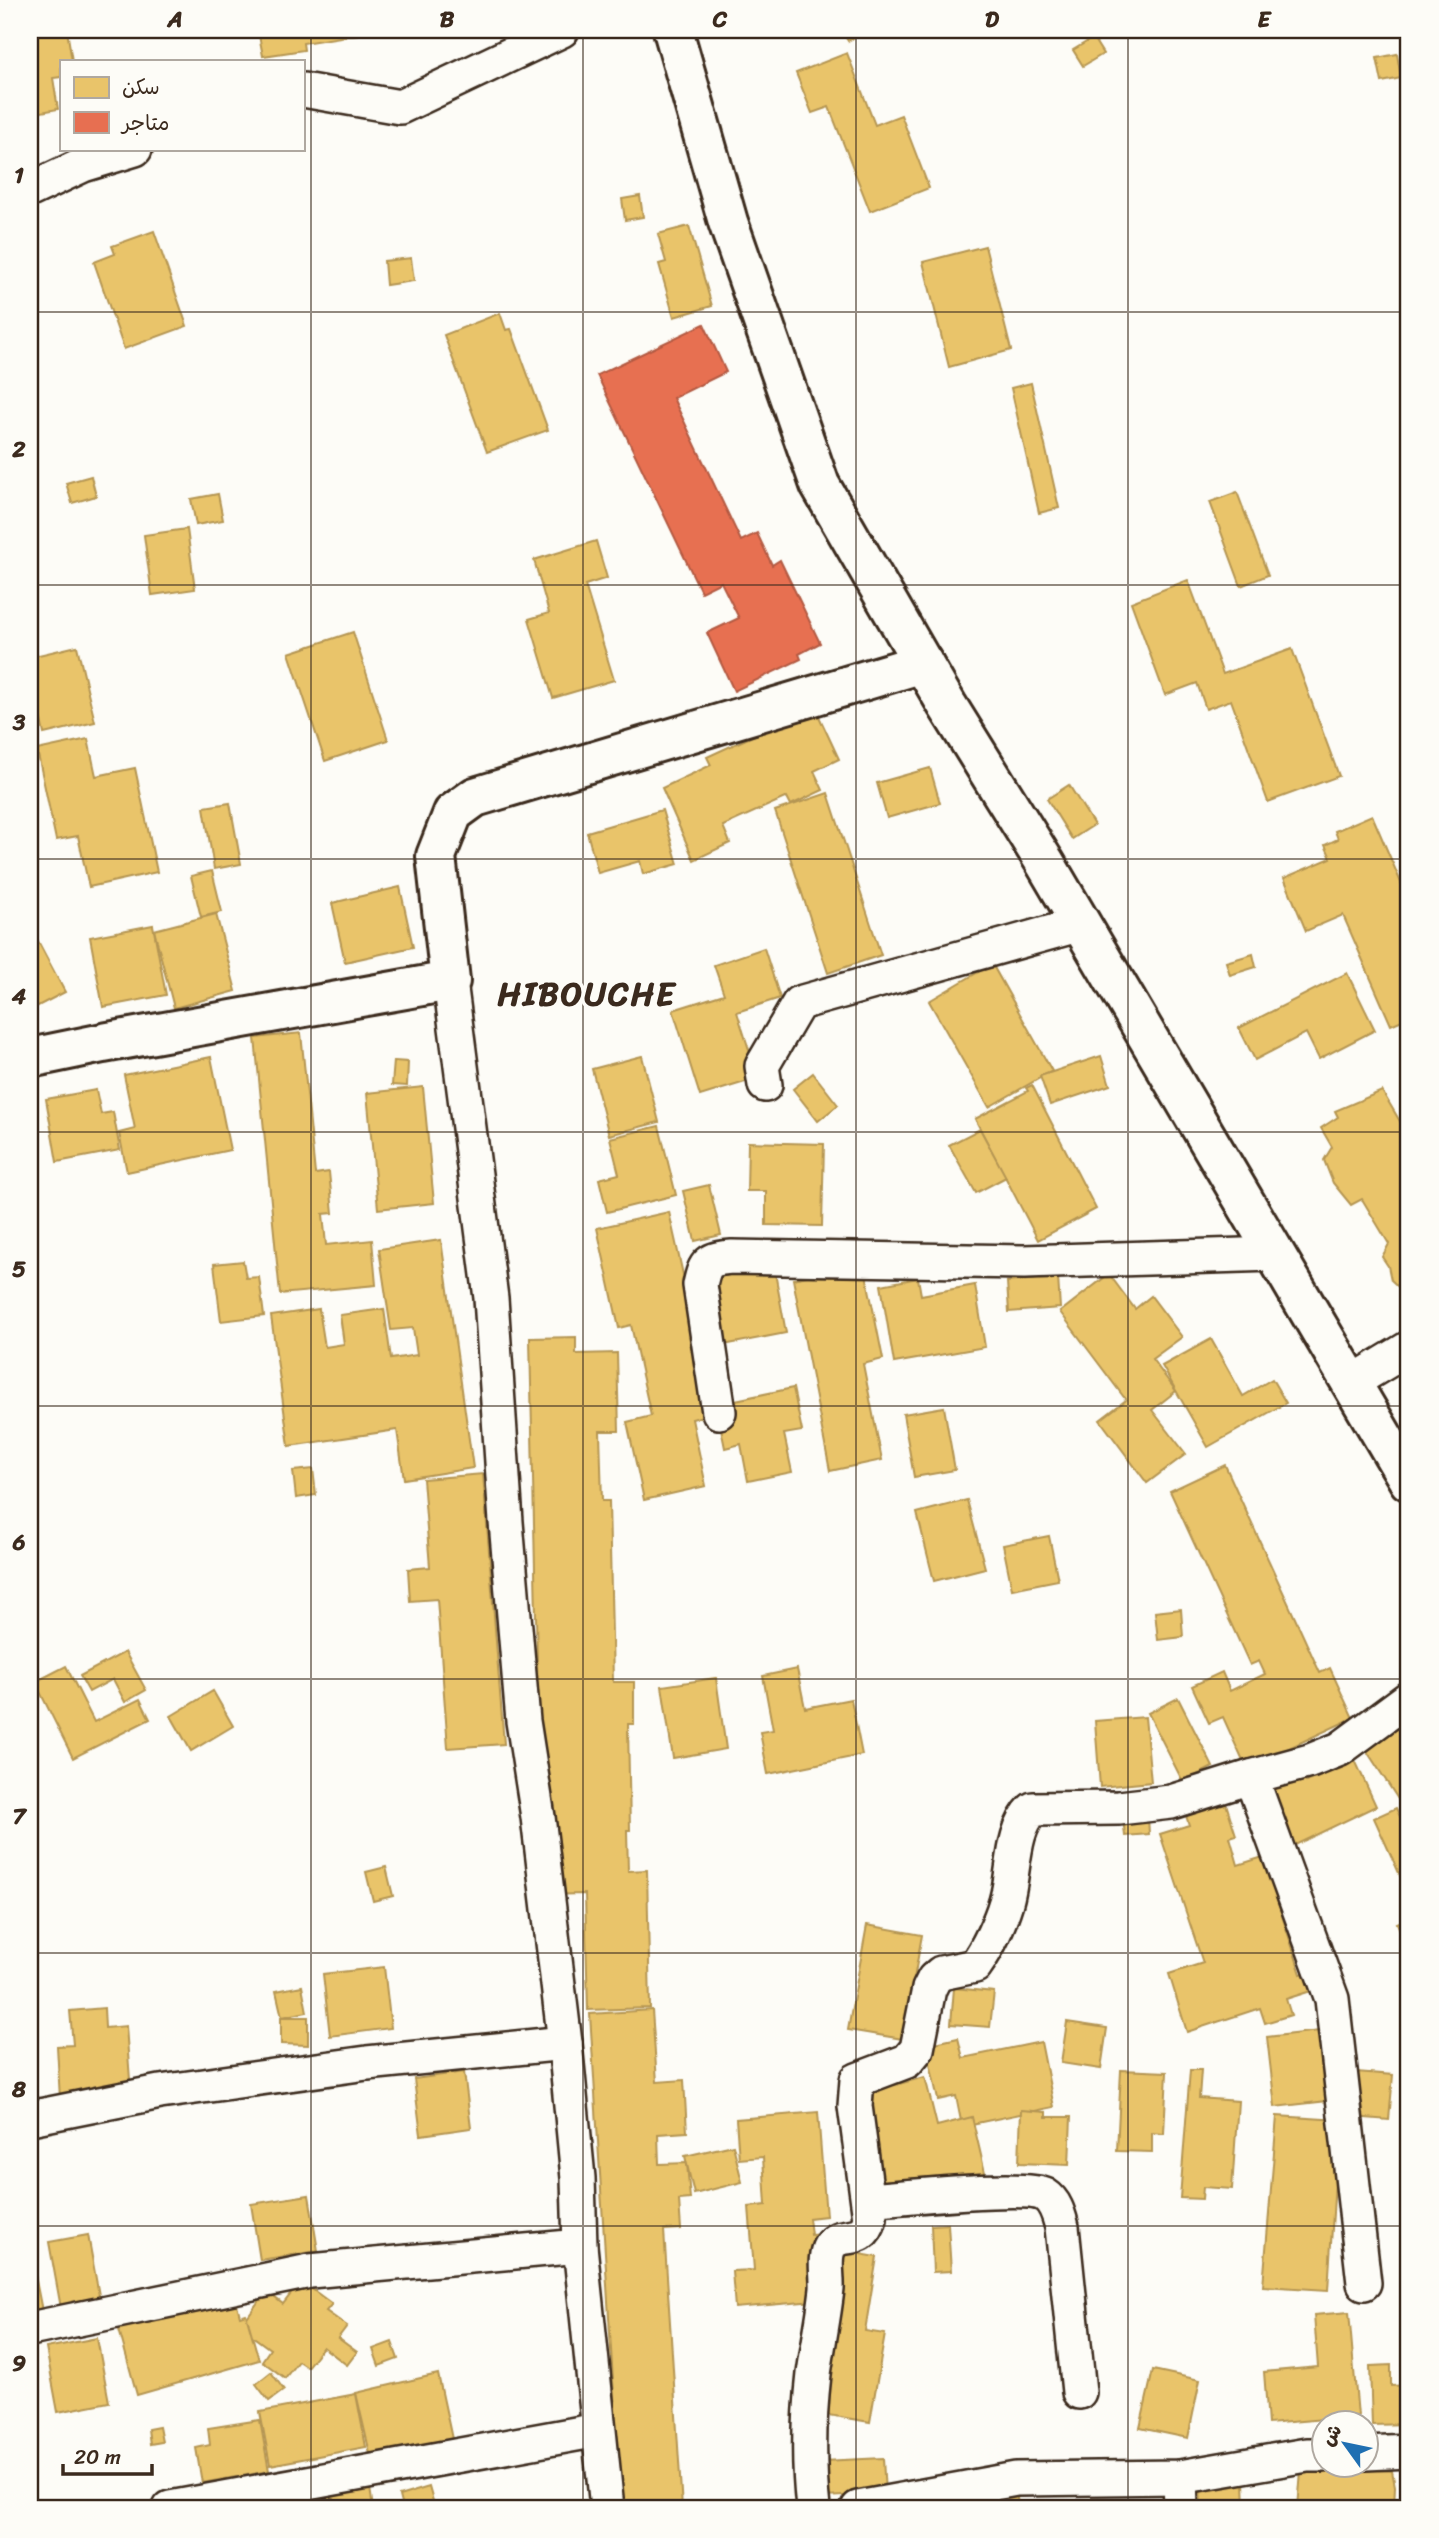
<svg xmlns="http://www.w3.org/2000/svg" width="1439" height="2538" viewBox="0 0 1439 2538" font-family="Sriracha,'Playpen Sans Arabic',sans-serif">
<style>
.homes{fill:#e9c46a;stroke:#b59653;stroke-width:2}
.shops{fill:#e76f51;stroke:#b35a42;stroke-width:2}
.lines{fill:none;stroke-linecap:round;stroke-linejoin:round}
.minor-casing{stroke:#3b2a1e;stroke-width:38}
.secondary-casing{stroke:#3b2a1e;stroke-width:44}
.primary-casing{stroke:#3b2a1e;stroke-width:44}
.minor{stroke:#fdfcf7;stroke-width:33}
.secondary{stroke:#fdfcf7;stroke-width:38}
.primary{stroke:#fdfcf7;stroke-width:38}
.grid{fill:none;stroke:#3b2a1e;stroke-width:2;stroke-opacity:0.55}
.labels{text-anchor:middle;stroke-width:7;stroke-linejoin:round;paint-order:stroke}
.district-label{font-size:33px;font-weight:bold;letter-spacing:2px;fill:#3b2a1e;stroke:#fdfcf7}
.neatline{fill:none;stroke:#3b2a1e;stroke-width:2.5}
.grid-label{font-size:23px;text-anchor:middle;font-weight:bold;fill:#3b2a1e}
</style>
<rect width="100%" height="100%" fill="#fdfcf7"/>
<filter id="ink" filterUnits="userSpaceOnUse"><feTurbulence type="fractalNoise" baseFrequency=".0143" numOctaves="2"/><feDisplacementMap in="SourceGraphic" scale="14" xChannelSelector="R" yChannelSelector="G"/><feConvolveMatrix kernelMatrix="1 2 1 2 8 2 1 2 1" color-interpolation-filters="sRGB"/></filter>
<g filter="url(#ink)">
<!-- homes -->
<g class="homes">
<path d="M30 30H67L72 61H61V77L53 78 58 109 30 114Z"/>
<path d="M258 30H371L372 32 303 43 304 50 263 56Z"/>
<path d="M841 30H868L848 41Z"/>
<path d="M1093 38 1103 54 1083 66 1073 50Z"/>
<path d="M847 53 875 125 901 115 929 188 870 211 829 107 812 113 796 73Z"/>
<path d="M1397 54 1401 78 1382 82 1377 58Z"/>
<path d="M640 196 643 217 625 220 622 199Z"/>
<path d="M689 226 712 306 674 317 659 264 666 262 658 234Z"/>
<path d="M154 231 187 326 124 349 94 262 115 254 112 246Z"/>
<path d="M985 246 1011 350 949 367 923 262Z"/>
<path d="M411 258 414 281 386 285 384 261Z"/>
<path d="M500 313 506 330 511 329 548 430 487 452 444 335Z"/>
<path d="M1031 383 1059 508 1039 513 1011 388Z"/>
<path d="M91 476 96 496 72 503 66 483Z"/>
<path d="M1237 492 1268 575 1241 586 1210 502Z"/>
<path d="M218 494 223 520 196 525 191 499Z"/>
<path d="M187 529 195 589 152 595 144 535Z"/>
<path d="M596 541 607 578 585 585 614 680 553 698 529 619 549 613 534 560Z"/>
<path d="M1188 580 1223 674 1292 649 1339 776 1268 802 1231 700 1206 709 1197 683 1165 695 1131 602Z"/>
<path d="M353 632 388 740 325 761 289 653Z"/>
<path d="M77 646 95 722 44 734 30 669V657Z"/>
<path d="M809 695 839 759 814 771 823 790 791 805 787 797 723 826 730 843 694 860 662 788 711 765 707 757 757 734 751 722Z"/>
<path d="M88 739 96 776 135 768 157 872 89 887 78 836 56 840 37 750Z"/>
<path d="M930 768 940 803 887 818 877 783Z"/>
<path d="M1069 785 1094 825 1072 839 1047 799Z"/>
<path d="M828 793 881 955 828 973 775 811Z"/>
<path d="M230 803 241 864 214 869 204 807Z"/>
<path d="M662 810 678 864 643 874 640 861 598 873 587 832Z"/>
<path d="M1372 815 1405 892 1402 894 1409 910V1017L1391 1025 1343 915 1306 931 1284 878 1331 858 1325 845 1338 839 1335 831Z"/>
<path d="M212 871 222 912 201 917 191 876Z"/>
<path d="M400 887 413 947 345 962 332 903Z"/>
<path d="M216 914 236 991 174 1008 154 930Z"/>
<path d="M153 925 166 995 103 1007 90 937Z"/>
<path d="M31 928 65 992 30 1010V929Z"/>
<path d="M764 948 780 998 737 1012 758 1078 700 1096 673 1010 724 994 714 965Z"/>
<path d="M1253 954 1256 967 1230 975 1226 962Z"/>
<path d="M992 964 1052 1071 989 1107 929 1001Z"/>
<path d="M1347 973 1375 1030 1319 1059 1306 1033 1255 1060 1239 1028Z"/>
<path d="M301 1033 315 1174 329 1172 333 1213 323 1214 326 1245 372 1240 376 1285 280 1294 255 1038Z"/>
<path d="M642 1056 659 1122 609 1135 592 1069Z"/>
<path d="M1101 1056 1110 1085 1050 1105 1040 1076Z"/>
<path d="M211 1057 230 1150 127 1172 119 1133 135 1129 124 1075Z"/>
<path d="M394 1061 408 1062 407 1086 392 1085Z"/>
<path d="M813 1073 838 1105 818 1121 793 1089Z"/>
<path d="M1032 1085 1096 1209 1038 1240 975 1119 1028 1091 1026 1088Z"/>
<path d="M423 1087 434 1203 378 1209 367 1093Z"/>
<path d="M96 1090 101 1114 113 1112 120 1150 57 1162 46 1099Z"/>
<path d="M1382 1091 1404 1128 1400 1131 1409 1148V1297L1391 1280 1388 1266 1382 1257 1389 1244 1362 1199 1351 1205 1333 1183 1324 1160 1332 1147 1321 1128 1338 1117 1335 1111Z"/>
<path d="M659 1126 676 1195 607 1212 599 1179 619 1174 610 1138Z"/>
<path d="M980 1129 1006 1177 976 1193 949 1145Z"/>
<path d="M748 1142 824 1144 822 1226 766 1225V1191H747Z"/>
<path d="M709 1185 721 1235 695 1241 683 1191Z"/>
<path d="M669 1212 714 1413 692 1419 706 1486 644 1500 627 1422 651 1416 631 1325 619 1328 597 1228Z"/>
<path d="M441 1240 473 1468 404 1479 397 1430 289 1446 271 1316 319 1309 325 1347 344 1344 340 1315 384 1309 391 1359 417 1355 413 1328 391 1330 379 1249Z"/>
<path d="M243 1261 246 1278 259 1277 264 1316 221 1321 214 1264Z"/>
<path d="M864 1264 883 1359 863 1364 882 1460 830 1471 793 1279Z"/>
<path d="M774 1267 786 1333 718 1346 706 1279Z"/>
<path d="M1109 1274 1135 1309 1151 1296 1182 1337 1152 1359 1176 1391 1152 1410 1186 1454 1147 1483 1100 1420 1126 1400 1060 1312Z"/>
<path d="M1058 1277 1060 1308 1009 1312 1007 1282Z"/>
<path d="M918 1278 921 1295 975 1285 985 1347 894 1363 881 1285Z"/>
<path d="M576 1337V1354L617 1353 619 1431H600L602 1501H609L613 1682H634V1724H628L630 1830H627L628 1871 647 1870 650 2008 588 2010 585 1894 542 1895 530 1338Z"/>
<path d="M1211 1339 1243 1396 1272 1379 1286 1403 1208 1447 1162 1366Z"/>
<path d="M793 1388 802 1431 784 1434 792 1472 748 1481 741 1444 725 1448 716 1404Z"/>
<path d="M944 1407 955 1470 914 1477 903 1414Z"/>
<path d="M1225 1465 1320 1673 1330 1668 1353 1718 1246 1768 1223 1717 1209 1723 1192 1686 1222 1672 1230 1691 1265 1674 1259 1661 1250 1665 1170 1491Z"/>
<path d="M313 1469 316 1495 296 1498 293 1471Z"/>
<path d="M483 1474 504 1744 448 1748 437 1599 410 1601 408 1569 430 1567 423 1479Z"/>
<path d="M967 1500 985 1568 934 1581 917 1513Z"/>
<path d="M1049 1536 1058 1580 1012 1589 1003 1545Z"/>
<path d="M1181 1609 1183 1637 1158 1640 1155 1612Z"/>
<path d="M125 1652 146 1690 125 1702 113 1679 89 1692 80 1676Z"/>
<path d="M66 1666 94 1722 140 1699 150 1719 73 1758 35 1682Z"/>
<path d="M797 1669 805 1708 851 1699 862 1755 768 1774 760 1732 773 1730 763 1676Z"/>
<path d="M716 1678 726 1749 673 1758 662 1686Z"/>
<path d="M213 1691 233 1726 191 1751 171 1716Z"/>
<path d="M1178 1698 1213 1767 1183 1782 1148 1713Z"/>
<path d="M1409 1706V1792L1398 1799 1359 1739Z"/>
<path d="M1145 1717 1151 1782 1100 1787 1095 1721Z"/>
<path d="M1354 1758 1376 1806 1289 1848 1261 1790 1301 1771 1306 1782Z"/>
<path d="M1222 1791 1236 1835 1230 1837 1238 1865 1263 1857 1301 1974 1308 1972 1314 1990 1286 1999 1291 2015 1265 2023 1260 2008 1187 2032 1169 1974 1203 1963 1160 1834 1189 1825 1182 1803Z"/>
<path d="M1396 1808 1405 1827 1409 1825V1895L1374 1818Z"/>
<path d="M1148 1816 1149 1834 1125 1836 1123 1818Z"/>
<path d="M386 1867 393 1896 373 1901 366 1872Z"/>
<path d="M1409 1918V1951L1397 1923Z"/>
<path d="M867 1925 922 1935 903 2039 848 2030Z"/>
<path d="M384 1967 391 2028 330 2036 323 1974Z"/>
<path d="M302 1986 307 2012 282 2017 276 1991Z"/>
<path d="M954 1988 994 1992 990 2027 951 2024Z"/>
<path d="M104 2008 105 2028 126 2026 131 2093 60 2099 57 2046 73 2045 70 2011Z"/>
<path d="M652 2010 657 2082 684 2080 687 2132 658 2134 659 2164 687 2163 690 2199 679 2200 681 2229 664 2230 682 2508H621L590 2014Z"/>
<path d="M281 2017H308V2045L281 2044Z"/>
<path d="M1067 2022 1107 2028 1101 2069 1061 2063Z"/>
<path d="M1319 2031 1327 2101 1275 2107 1267 2037Z"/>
<path d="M958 2038 963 2058 1041 2042 1054 2107 962 2126 956 2096 938 2100 926 2045Z"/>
<path d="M1121 2070 1167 2072 1164 2134 1152 2133V2152L1117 2151Z"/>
<path d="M1190 2070H1201L1199 2098 1238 2101 1232 2189 1203 2187 1202 2199 1180 2198Z"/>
<path d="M464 2072 471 2128 421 2135 414 2079Z"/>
<path d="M892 2072 895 2085 925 2077 937 2126 972 2117 987 2181 888 2205 859 2080Z"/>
<path d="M1356 2072 1393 2075 1389 2120 1353 2117Z"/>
<path d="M1021 2110 1046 2112V2117H1071L1069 2165 1019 2163Z"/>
<path d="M818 2112 826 2216 809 2218 811 2235 821 2234 826 2300 735 2308 732 2271 754 2270 749 2207 766 2205 763 2157 739 2159 736 2119Z"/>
<path d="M1277 2116 1339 2120 1328 2290 1263 2286Z"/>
<path d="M733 2145 742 2182 694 2194 685 2156Z"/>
<path d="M309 2195 318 2251 260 2260 251 2204Z"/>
<path d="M948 2224 951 2271 933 2272 931 2225Z"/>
<path d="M88 2235 100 2301 61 2308 49 2242Z"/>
<path d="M30 2250 43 2316 30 2319Z"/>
<path d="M843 2251 877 2257 865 2331 885 2334 870 2422 816 2413Z"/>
<path d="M301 2281 332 2304 326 2311 347 2326 338 2338 357 2352 347 2365 323 2347 307 2367 298 2361 285 2378 262 2361 270 2349 240 2327 266 2291 283 2304Z"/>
<path d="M234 2293 240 2316 246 2314 259 2360 137 2395 118 2326Z"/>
<path d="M1349 2312 1358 2416 1268 2424 1264 2372 1318 2367 1314 2315Z"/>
<path d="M97 2338 109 2402 58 2412 46 2348Z"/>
<path d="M392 2342 398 2359 379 2366 373 2349Z"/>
<path d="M1391 2365V2386L1409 2385V2424L1372 2425 1370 2366Z"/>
<path d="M1153 2370 1200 2380 1188 2438 1140 2428Z"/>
<path d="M271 2372 284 2390 269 2401 256 2384Z"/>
<path d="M30 2373 34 2416 30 2417Z"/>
<path d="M438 2374 452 2439 371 2458 356 2393Z"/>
<path d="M356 2394 366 2447 270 2465 260 2412Z"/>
<path d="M260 2420 269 2471 202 2483 196 2448 210 2445 208 2428Z"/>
<path d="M159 2427 162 2442 150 2444 148 2429Z"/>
<path d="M883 2458 885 2494 824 2497 823 2461Z"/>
<path d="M1302 2458 1323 2466 1392 2471 1395 2486 1394 2508H1298Z"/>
<path d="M1244 2481 1245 2508H1201L1200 2483Z"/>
<path d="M1016 2486 1018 2508H974L972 2490Z"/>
<path d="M319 2487 321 2498 370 2488 373 2508H298L294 2492Z"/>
<path d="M429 2487 435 2508H402L399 2496Z"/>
<path d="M1168 2505V2508H1088V2506Z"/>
</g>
<!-- shops -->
<path class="shops" d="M704 324 726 372 673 398 741 541 757 533 772 565 780 560 820 643 799 654 801 659 734 691 707 633 739 618 721 582 701 592 597 375Z"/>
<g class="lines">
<!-- minor casing -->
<g class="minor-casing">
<g id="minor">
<path d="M303 90 400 107 562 30"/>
<path d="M30 190 83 165 135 149"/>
<path d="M450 981 491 1298 506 1522 523 1721 538 1817 565 2043 578 2178 580 2246 607 2508"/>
<path d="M765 1085 762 1066 799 1003 1081 924"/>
<path d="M1351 1383 1409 1348"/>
<path d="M719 1412 700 1285C705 1262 708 1259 732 1257L1024 1262 1274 1254"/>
<path d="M1251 1777 1332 1999 1364 2283"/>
<path d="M30 2118 160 2092 367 2063 565 2043"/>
<path d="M868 2200C898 2198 1025 2184 1045 2195 1056 2202 1059 2216 1062 2227L1079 2392"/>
<path d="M30 2329 310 2271 580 2246"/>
<path d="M1366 2453 1409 2451"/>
<path d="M1180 2477 1181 2508"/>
<path d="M170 2508 598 2430"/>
<path d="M813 2508C808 2464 809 2418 814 2374 818 2345 824 2317 827 2289 828 2276 823 2257 830 2246 840 2229 863 2247 870 2218L855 2106 857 2080 907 2061 917 2049 929 1989 934 1979 941 1973 975 1966C988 1948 1000 1922 1006 1902 1015 1872 1011 1831 1033 1809L1119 1808 1171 1802 1251 1777 1310 1761 1340 1749 1409 1698"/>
<path d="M858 2508 1016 2479 1180 2477 1307 2455H1324"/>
</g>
</g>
<!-- secondary casing -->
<g class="secondary-casing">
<path id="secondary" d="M30 1058 103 1043 450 981 436 856 453 813 475 797 923 663"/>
</g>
<!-- primary casing -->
<g class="primary-casing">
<path id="primary" d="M673 30 728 222 820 485 947 705 1044 861 1409 1481"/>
</g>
<!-- minor -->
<use href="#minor" class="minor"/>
<!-- secondary -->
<use href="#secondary" class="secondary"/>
<!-- primary -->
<use href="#primary" class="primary"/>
</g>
</g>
<!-- grid -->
<path class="grid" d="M311 30V2508M583 30V2508M856 30V2508M1128 30V2508M30 312H1409M30 585H1409M30 859H1409M30 1132H1409M30 1406H1409M30 1679H1409M30 1953H1409M30 2226H1409"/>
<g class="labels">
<!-- district labels -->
<g class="district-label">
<text x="587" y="1005">HIBOUCHE</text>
</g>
</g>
<!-- margin -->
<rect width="1439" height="2538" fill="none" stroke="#fdfcf7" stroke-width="77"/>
<!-- legend -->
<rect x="60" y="60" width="245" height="91" fill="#fdfcf7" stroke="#afa8a0" stroke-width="2"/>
<rect x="74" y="77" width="35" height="21" fill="#e9c46a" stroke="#afa8a0" stroke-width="2"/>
<text x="122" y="94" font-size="21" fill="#3b2a1e">سكن</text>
<rect x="74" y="112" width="35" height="21" fill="#e76f51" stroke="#afa8a0" stroke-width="2"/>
<text x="122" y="130" font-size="21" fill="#3b2a1e">متاجر</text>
<!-- north arrow -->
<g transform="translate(1345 2444) rotate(303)"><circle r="33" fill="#fdfcf7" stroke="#afa8a0" stroke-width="2"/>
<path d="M0-5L12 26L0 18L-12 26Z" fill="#1f6fb2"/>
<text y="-10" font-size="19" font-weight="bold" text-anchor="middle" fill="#3b2a1e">ش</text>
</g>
<!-- scale -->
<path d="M63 2464v10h89v-10" fill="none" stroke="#3b2a1e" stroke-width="3.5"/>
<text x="74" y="2464" font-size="21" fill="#3b2a1e" stroke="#fdfcf7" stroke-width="5" paint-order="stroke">20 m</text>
<rect x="38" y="38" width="1362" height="2462" class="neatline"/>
<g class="grid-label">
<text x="175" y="27">A</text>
<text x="447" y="27">B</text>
<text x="720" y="27">C</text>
<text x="992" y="27">D</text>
<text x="1264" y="27">E</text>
<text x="19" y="183">1</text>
<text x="19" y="457">2</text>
<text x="19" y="730">3</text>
<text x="19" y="1004">4</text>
<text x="19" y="1277">5</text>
<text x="19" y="1550">6</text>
<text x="19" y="1824">7</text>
<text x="19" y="2097">8</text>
<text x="19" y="2371">9</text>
</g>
</svg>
